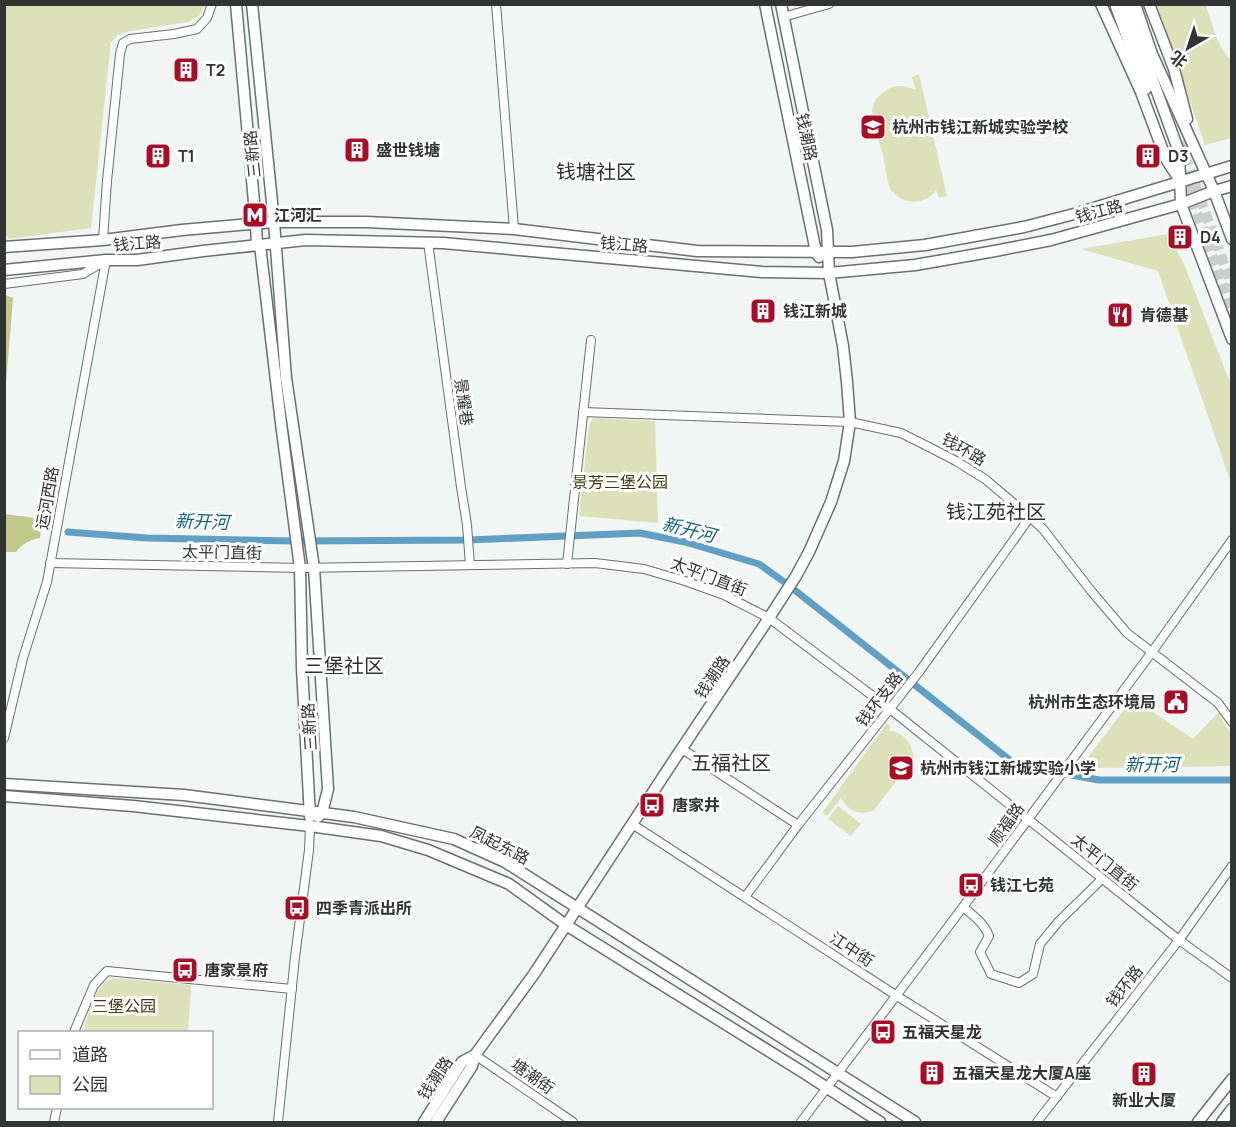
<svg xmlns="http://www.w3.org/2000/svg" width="1236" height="1127" viewBox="0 0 1236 1127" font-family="Manrope,'Noto Sans SC',sans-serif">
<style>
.green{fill:#dce1ba}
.forest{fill:#c2c88a}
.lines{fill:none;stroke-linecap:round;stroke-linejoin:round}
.canal{stroke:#62a0c3;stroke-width:7}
.major-tunnel{stroke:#cbcecd;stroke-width:10;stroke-dasharray:10 5;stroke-linecap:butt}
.minor-casing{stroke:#6b6f6d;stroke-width:10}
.major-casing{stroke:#6b6f6d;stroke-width:13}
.minor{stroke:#fff;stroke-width:8}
.major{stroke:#fff;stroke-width:10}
.labels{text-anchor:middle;stroke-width:6;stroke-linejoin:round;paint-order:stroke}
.poi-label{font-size:16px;font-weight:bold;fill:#323333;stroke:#fff;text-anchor:start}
.street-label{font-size:16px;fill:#323333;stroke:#fff}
.park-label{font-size:16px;fill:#383b0a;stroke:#fff}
.water-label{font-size:18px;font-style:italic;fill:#125f82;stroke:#fff}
.quarter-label{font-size:20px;fill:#2e3130;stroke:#fff}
</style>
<rect width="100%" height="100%" fill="#f1f5f4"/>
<!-- green -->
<g class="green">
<path d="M4 5H205L199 16 188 22 130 31 118 35 111 42 91 228 9 239 5 233Z"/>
<path d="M1157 5H1206C1212 24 1217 46 1231 61V138L1205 145Z"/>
<path d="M919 74 947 196 939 198 936 190C926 205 904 206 892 191 887 185 885 164 883 155 880 143 870 117 873 105 875 99 881 94 885 91 895 83 905 86 916 90L912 77Z"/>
<path d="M1168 234 1184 264 1231 385V483L1158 271 1081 249Z"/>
<path d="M593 418 655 421 658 523 579 516 589 426Z"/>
<path d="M1133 698 1193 739 1218 713 1231 734V766L1097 768 1082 765Z"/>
<path d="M887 723 891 727 889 731C904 732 912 744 914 758L874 810C861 817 847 810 841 798L827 816 822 813Z"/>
<path d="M838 806 861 824 851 836 828 819Z"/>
<path d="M114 978 191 985 188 1032H83C88 1016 95 981 114 978Z"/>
</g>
<!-- forest -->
<g class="forest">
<path d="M5 295 13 298 5 396 4 295Z"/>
<path d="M5 514 42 519 40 538C29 540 23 543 16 552H5Z"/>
</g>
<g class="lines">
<!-- canal -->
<path class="canal" d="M68 532 147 538 295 541 468 540 640 533 685 542 759 564 787 584 1016 765 1099 780H1232"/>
<!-- major-tunnel -->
<g class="major-tunnel">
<path d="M1180 142 1232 286"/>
<path d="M1182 171 1232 311"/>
</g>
<!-- minor casing -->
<g class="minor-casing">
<g id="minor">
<path d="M496 4 514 229"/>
<path d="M783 17 829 4"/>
<path d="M103 240 107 181 120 54 123 43 130 39 174 34 197 29 207 18 212 4"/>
<path d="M428 242 461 487 467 525 470 565"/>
<path d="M4 284 83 274 106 260"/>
<path d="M583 412 850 422 901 433 929 447 956 461 985 479 1030 517 1043 529 1092 592 1127 633 1218 703 1232 722"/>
<path d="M50 563 300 568 595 563 644 569 685 581 724 595 769 618 890 709 1179 940 1232 978"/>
<path d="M567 564 591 340"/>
<path d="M4 738 23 658 47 582 106 260"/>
<path d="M682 749 798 825"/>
<path d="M632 824 897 996 1057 1097"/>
<path d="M745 897 798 825 919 672 1030 517"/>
<path d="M963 907C974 916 984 923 989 936L980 952 991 974 1019 983 1033 974 1040 944 1059 921 1102 879"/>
<path d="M74 1032 94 985 107 971 292 989"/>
<path d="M475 1055 573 1122"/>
<path d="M54 1122 57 1108"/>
<path d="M278 1122 295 957 309 850 310 826"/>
<path d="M801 1122 963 907 1152 652 1232 540"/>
<path d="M1037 1122 1179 940 1232 866"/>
</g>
</g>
<!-- major casing -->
<g class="major-casing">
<g id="major">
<path d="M236 4 256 224 257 246"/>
<path d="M252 4 274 222 286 378 314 568 328 789 322 813 318 817"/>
<path d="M765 4 816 252 819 257"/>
<path d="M1101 4 1141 92 1166 159 1181 182"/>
<path d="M1115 4 1146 89"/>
<path d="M1125 4 1179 152 1181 204 1232 339"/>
<path d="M1135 4 1152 54 1214 191 1232 239"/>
<path d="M1149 4 1174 69 1187 119"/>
<path d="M260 245 281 423 300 568 302 668 310 817"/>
<path d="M4 247 103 240 182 230 274 222H366L514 229 697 251 852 252 925 245 1024 227 1074 214 1232 166"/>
<path d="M4 270 106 260H137L203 251 306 240 443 243 762 272 829 273 915 265 995 251 1051 240 1181 204 1214 191 1232 186"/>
<path d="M4 784 184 795 354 817 454 839 505 862 915 1122"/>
<path d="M4 796 133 806 310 826 381 836 428 850 509 884 566 925 801 1071 880 1122"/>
<path d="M424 1122 462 1062 475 1055"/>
<path d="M436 1122 472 1066 475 1055 534 974 674 760 769 618 796 576 809 552 831 502 844 461 850 422 847 382 843 346 829 273 827 230 781 4"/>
<path d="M1198 1122 1232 1079"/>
<path d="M1222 1122 1232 1109"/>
</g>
</g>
<!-- minor -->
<use href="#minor" class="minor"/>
<!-- major -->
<use href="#major" class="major"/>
</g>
<!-- icons -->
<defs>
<g id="building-square" transform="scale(1.35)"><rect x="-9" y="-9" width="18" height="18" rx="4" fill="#a60d27" stroke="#fff"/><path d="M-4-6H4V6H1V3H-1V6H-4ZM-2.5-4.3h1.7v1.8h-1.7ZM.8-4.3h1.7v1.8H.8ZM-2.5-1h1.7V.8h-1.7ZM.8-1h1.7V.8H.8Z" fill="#fff"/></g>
<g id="school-square" transform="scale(1.35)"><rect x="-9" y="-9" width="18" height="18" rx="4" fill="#a60d27" stroke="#fff"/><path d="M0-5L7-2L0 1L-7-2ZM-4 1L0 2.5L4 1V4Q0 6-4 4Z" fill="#fff"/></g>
<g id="metro-square" transform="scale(1.35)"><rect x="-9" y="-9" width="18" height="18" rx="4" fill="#a60d27" stroke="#fff"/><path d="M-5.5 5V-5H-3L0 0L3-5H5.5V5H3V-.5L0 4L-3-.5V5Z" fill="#fff"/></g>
<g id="restaurant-square" transform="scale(1.35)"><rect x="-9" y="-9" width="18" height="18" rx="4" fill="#a60d27" stroke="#fff"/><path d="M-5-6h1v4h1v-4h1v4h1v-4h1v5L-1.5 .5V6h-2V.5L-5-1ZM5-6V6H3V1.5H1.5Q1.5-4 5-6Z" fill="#fff"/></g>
<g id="civic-square" transform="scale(1.35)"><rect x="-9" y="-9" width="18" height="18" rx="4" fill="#a60d27" stroke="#fff"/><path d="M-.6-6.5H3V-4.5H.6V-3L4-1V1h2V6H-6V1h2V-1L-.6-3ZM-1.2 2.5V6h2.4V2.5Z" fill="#fff"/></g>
<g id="bus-square" transform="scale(1.35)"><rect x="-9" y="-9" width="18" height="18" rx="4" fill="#a60d27" stroke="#fff"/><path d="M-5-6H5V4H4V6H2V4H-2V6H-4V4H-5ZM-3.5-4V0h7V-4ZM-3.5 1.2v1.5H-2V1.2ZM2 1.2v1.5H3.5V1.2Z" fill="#fff"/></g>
</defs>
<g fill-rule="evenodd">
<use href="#building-square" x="186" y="70"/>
<use href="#school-square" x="873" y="127"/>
<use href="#building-square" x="357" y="150"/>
<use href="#building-square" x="158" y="156"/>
<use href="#building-square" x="1148" y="156"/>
<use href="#metro-square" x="255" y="215"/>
<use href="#building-square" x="1180" y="237"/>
<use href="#building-square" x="763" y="311"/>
<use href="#restaurant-square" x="1120" y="315"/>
<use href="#civic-square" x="1176" y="702"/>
<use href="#school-square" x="901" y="768"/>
<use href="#bus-square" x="652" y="805"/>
<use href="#bus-square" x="971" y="885"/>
<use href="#bus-square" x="297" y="908"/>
<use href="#bus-square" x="185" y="970"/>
<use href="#bus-square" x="883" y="1032"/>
<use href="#building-square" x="932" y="1073"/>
<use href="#building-square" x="1144" y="1074"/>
</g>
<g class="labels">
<!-- poi labels -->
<g class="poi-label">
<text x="206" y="76">T2</text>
<text x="892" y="133">杭州市钱江新城实验学校</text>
<text x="376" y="156">盛世钱塘</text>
<text x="178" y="162">T1</text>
<text x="1168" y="162">D3</text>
<text x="274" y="221">江河汇</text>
<text x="1200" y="243">D4</text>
<text x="783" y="317">钱江新城</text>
<text x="1140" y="321">肯德基</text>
<text x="1156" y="708" text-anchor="end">杭州市生态环境局</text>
<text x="920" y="774">杭州市钱江新城实验小学</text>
<text x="672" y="811">唐家井</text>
<text x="990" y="891">钱江七苑</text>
<text x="316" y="914">四季青派出所</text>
<text x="204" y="976">唐家景府</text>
<text x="902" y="1038">五福天星龙</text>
<text x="952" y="1079">五福天星龙大厦A座</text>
<text x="1144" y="1106" text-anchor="middle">新业大厦</text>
</g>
<!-- street labels -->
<g class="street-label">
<text transform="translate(807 137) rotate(78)" y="6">钱潮路</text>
<text transform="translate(252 154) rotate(-96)" y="6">三新路</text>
<text transform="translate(1099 211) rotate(-15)" y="6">钱江路</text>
<text transform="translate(137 243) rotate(-4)" y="6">钱江路</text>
<text transform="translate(624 244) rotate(5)" y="6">钱江路</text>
<text transform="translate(464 402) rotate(82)" y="6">景耀巷</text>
<text transform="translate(964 449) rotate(30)" y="6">钱环路</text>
<text transform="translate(47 498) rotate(-80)" y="6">运河西路</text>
<text transform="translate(222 552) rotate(1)" y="6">太平门直街</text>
<text transform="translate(709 576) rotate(21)" y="6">太平门直街</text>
<text transform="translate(712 677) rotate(-56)" y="6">钱潮路</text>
<text transform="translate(879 699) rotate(-52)" y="6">钱环支路</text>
<text transform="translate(309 727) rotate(-94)" y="6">三新路</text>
<text transform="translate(1006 824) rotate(-54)" y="6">顺福路</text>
<text transform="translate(500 845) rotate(27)" y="6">凤起东路</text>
<text transform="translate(1105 862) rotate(39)" y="6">太平门直街</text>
<text transform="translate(852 949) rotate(33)" y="6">江中街</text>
<text transform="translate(1124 986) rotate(-52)" y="6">钱环路</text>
<text transform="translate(533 1076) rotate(35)" y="6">塘潮街</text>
<text transform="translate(435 1078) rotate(-56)" y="6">钱潮路</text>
</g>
<!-- park labels -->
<g class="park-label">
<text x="620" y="488">景芳三堡公园</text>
<text x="124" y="1012">三堡公园</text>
</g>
<!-- water labels -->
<g class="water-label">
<text transform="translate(202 522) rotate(2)" y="6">新开河</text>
<text transform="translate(689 530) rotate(14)" y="6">新开河</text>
<text x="1152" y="771">新开河</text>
</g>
<!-- quarter labels -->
<g class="quarter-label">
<text x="596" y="179">钱塘社区</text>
<text x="996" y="519">钱江苑社区</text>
<text x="344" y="673">三堡社区</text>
<text x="731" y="770">五福社区</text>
</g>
</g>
<!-- border -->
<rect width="1236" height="1127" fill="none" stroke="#323333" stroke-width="12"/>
<!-- legend -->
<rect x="18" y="1031" width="195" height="78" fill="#ffffff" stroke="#adadad" stroke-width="1.5"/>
<rect x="30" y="1050" width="30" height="9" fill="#ffffff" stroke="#adadad" stroke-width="1.5"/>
<text x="72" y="1061" font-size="18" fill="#323333">道路</text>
<rect x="30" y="1076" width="30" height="18" fill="#dce1ba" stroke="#adadad" stroke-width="1.5"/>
<text x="72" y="1091" font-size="18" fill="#323333">公园</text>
<!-- north arrow -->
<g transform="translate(1188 48) rotate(219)" stroke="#ffffff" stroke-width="4.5" paint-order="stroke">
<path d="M0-4.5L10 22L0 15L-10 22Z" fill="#323333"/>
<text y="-9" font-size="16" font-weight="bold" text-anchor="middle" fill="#323333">北</text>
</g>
</svg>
